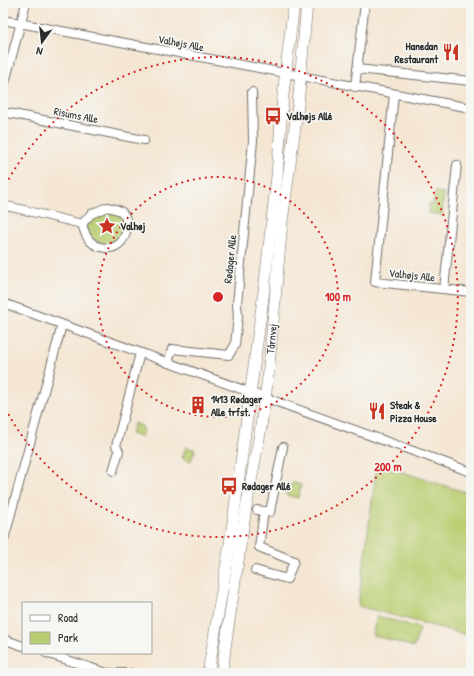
<svg xmlns="http://www.w3.org/2000/svg" width="474" height="676" viewBox="0 0 474 676" font-family="'Patrick Hand',sans-serif">
<style>
.green{fill:#b9cd71;stroke:#727c4e}
.lines{fill:none;stroke-linecap:round;stroke-linejoin:round}
.street-casing{stroke:#716c66;stroke-width:10}
.secondary-casing{stroke:#716c66;stroke-width:12}
.street{stroke:#fff;stroke-width:8}
.secondary{stroke:#fff;stroke-width:11}
.ring{fill:none;stroke:#d62828;stroke-width:2;stroke-dasharray:2 4}
.labels{text-anchor:middle;stroke-width:3.5;stroke-linejoin:round;paint-order:stroke}
.street-label{font-size:11px;fill:#2b2b2b;stroke:#f6f6f2}
.poi-label{font-size:11px;font-weight:bold;fill:#2b2b2b;stroke:#f6f6f2;text-anchor:start}
.centre{fill:#d62828;stroke:#f6f6f2;stroke-width:2}
.ring-label{font-size:12px;text-anchor:middle;font-weight:bold;fill:#d62828;stroke:#f6f6f2;stroke-width:3.5;stroke-linejoin:round;paint-order:stroke}
</style>
<rect width="100%" height="100%" fill="#f6f6f2"/>
<filter id="ink" filterUnits="userSpaceOnUse"><feTurbulence type="fractalNoise" baseFrequency=".025" numOctaves="2"/><feDisplacementMap in="SourceGraphic" scale="8" xChannelSelector="R" yChannelSelector="G"/><feConvolveMatrix kernelMatrix="1 2 1 2 8 2 1 2 1" color-interpolation-filters="sRGB"/></filter>
<filter id="wash" filterUnits="userSpaceOnUse"><feTurbulence type="fractalNoise" baseFrequency=".012" numOctaves="4" result="noise"/><feDisplacementMap in="SourceGraphic" scale="16" xChannelSelector="R" yChannelSelector="G"/><feGaussianBlur stdDeviation="0.9" result="paint"/><feColorMatrix in="noise" values="0 0 0 0 0 0 0 0 0 0 0 0 0 0 0 0 0 1.4 0 .05"/><feComposite in="paint" operator="in"/></filter>
<g filter="url(#wash)">
<rect width="100%" height="100%" fill="#f4e6d3"/>
<!-- green -->
<g class="green">
<path d="M435 192 444 193 442 215 428 213 429 204H433Z"/>
<path d="M108 210 121 216C125 230 124 237 110 245 94 242 92 240 85 225L93 216Z"/>
<path d="M134 423 142 426 143 430 141 437 131 434Z"/>
<path d="M186 447 195 450 191 461 182 458Z"/>
<path d="M377 464 471 494V636L358 606Z"/>
<path d="M292 482 301 485 298 498 286 495 288 486 291 487Z"/>
<path d="M377 616 420 628 414 647 372 635Z"/>
</g>
</g>
<g filter="url(#ink)">
<g class="lines">
<!-- street casing -->
<g class="street-casing">
<g id="street">
<path d="M3 20 471 108"/>
<path d="M357 69 471 81"/>
<path d="M355 87 365 3"/>
<path d="M3 90 26 3"/>
<path d="M394 94 375 282 471 292"/>
<path d="M3 112 144 140"/>
<path d="M3 205 82 224"/>
<path d="M107 207C112 208 118 209 122 212 130 220 127 238 119 244 111 251 97 248 90 241 85 236 84 230 82 224L91 214Z"/>
<path d="M444 289 457 165"/>
<path d="M3 303 471 472"/>
<path d="M168 363 172 349 229 355 235 345 238 316 237 304 253 141 252 92"/>
<path d="M113 471 119 451 116 446 140 353"/>
<path d="M257 510 270 512 283 447"/>
<path d="M3 543 62 325"/>
<path d="M255 570 287 579 294 561 259 547 264 511"/>
<path d="M3 639 23 646"/>
<path d="M46 653 107 673"/>
<path d="M107 673H132"/>
</g>
</g>
<!-- secondary casing -->
<g class="secondary-casing">
<g id="secondary">
<path d="M208 673 230 544 264 291 277 176 283 95 294 3"/>
<path id="s1" d="M222 673 226 641 246 508 260 433 268 377 282 222 298 105 307 3"/>
</g>
</g>
<!-- street -->
<use href="#street" class="street"/>
<!-- secondary -->
<use href="#secondary" class="secondary"/>
</g>
</g>
<!-- distance rings -->
<g class="ring">
<circle cx="218" cy="297" r="120"/>
<path d="M3 190A240 240 0 1 1 3 404"/>
</g>
<!-- icons -->
<defs>
<g id="restaurant-bare" transform="scale(1.38)"><path d="M-5-6h1v4h1v-4h1v4h1v-4h1v5L-1.5 .5V6h-2V.5L-5-1ZM5-6V6H3V1.5H1.5Q1.5-4 5-6Z" fill="#c8321e" stroke="#f6f6f2" stroke-width="2.5" paint-order="stroke"/></g>
<g id="bus-bare" transform="scale(1.38)"><path d="M-5-6H5V4H4V6H2V4H-2V6H-4V4H-5ZM-3.5-4V0h7V-4ZM-3.5 1.2v1.5H-2V1.2ZM2 1.2v1.5H3.5V1.2Z" fill="#c8321e" stroke="#f6f6f2" stroke-width="2.5" paint-order="stroke"/></g>
<g id="sight-bare" transform="scale(1.38)"><path d="M0-6L1.8-2.2L6-1.7L2.9 1.2L3.7 5.4L0 3.3L-3.7 5.4L-2.9 1.2L-6-1.7L-1.8-2.2Z" fill="#c8321e" stroke="#f6f6f2" stroke-width="2.5" paint-order="stroke"/></g>
<g id="building-bare" transform="scale(1.38)"><path d="M-4-6H4V6H1V3H-1V6H-4ZM-2.5-4.3h1.7v1.8h-1.7ZM.8-4.3h1.7v1.8H.8ZM-2.5-1h1.7V.8h-1.7ZM.8-1h1.7V.8H.8Z" fill="#c8321e" stroke="#f6f6f2" stroke-width="2.5" paint-order="stroke"/></g>
</defs>
<g fill-rule="evenodd">
<use href="#restaurant-bare" x="451" y="52"/>
<use href="#bus-bare" x="273" y="116"/>
<use href="#sight-bare" x="107" y="226"/>
<use href="#building-bare" x="198" y="405"/>
<use href="#restaurant-bare" x="377" y="411"/>
<use href="#bus-bare" x="229" y="486"/>
</g>
<g class="labels">
<!-- street labels -->
<g class="street-label">
<text transform="translate(181 43) rotate(11)" y="4">Valhøjs Alle</text>
<text transform="translate(76 115) rotate(11)" y="4">Risums Alle</text>
<text transform="translate(230 259) rotate(-84)" y="4">Rødager Alle</text>
<text transform="translate(412 275) rotate(6)" y="4">Valhøjs Alle</text>
<text dy="4" stroke="none"><textPath href="#s1" startOffset="338">Tårnvej</textPath></text>
</g>
<!-- poi labels -->
<g class="poi-label">
<text x="438" y="50" text-anchor="end">Hanedan<tspan x="438" dy="13">Restaurant</tspan></text>
<text x="286" y="120">Valhøjs Allé</text>
<text x="120" y="230">Valhøj</text>
<text x="211" y="403">1413 Rødager<tspan x="211" dy="13">Alle trfst.</tspan></text>
<text x="390" y="409">Steak &amp;<tspan x="390" dy="13">Pizza House</tspan></text>
<text x="242" y="490">Rødager Allé</text>
</g>
</g>
<circle cx="218" cy="297" r="6" class="centre"/>
<g class="ring-label">
<text x="338" y="301">100 m</text>
<text x="388" y="471">200 m</text>
</g>
<!-- margin -->
<rect width="474" height="676" fill="none" stroke="#f6f6f2" stroke-width="16"/>
<!-- legend -->
<rect x="22" y="602" width="130" height="52" fill="#f6f6f2" stroke="#a5a5a2"/>
<rect x="30" y="615" width="20" height="6" fill="#ffffff" stroke="#a5a5a2"/>
<text x="58" y="622" font-size="12" fill="#2b2b2b">Road</text>
<rect x="30" y="632" width="20" height="12" fill="#b9cd71" stroke="#a5a5a2"/>
<text x="58" y="642" font-size="12" fill="#2b2b2b">Park</text>
<!-- north arrow -->
<g transform="translate(42 42) rotate(195)" stroke="#f6f6f2" stroke-width="3" paint-order="stroke">
<path d="M0-3L7 15L0 10L-7 15Z" fill="#2b2b2b"/>
<text y="-6" font-size="11" font-weight="bold" text-anchor="middle" fill="#2b2b2b">N</text>
</g>
</svg>
